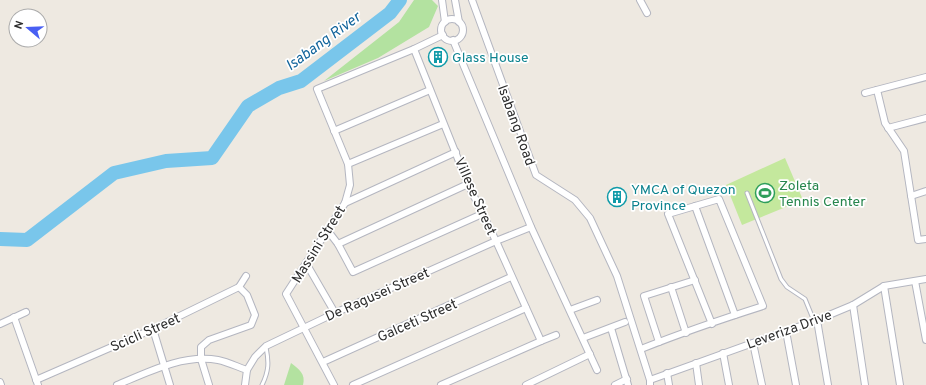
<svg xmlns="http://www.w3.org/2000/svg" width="926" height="385" viewBox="0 0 926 385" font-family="Overpass,sans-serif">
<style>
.green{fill:#b3e2a0}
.pitch{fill:#c4e89d}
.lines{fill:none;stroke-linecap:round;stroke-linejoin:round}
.river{stroke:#79c6eb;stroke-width:14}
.service-casing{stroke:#b4b6c0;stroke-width:5}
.minor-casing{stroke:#b4b6c0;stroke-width:8}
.service{stroke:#fff;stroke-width:3}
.minor{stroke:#fff;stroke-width:6}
.labels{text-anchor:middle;stroke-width:3.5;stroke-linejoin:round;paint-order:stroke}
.culture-label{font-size:14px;fill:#0d838f;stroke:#fff;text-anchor:start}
.street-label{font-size:14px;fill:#2e2e2e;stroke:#fff}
.leisure-label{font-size:14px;fill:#27864d;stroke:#fff;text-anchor:start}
.water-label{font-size:15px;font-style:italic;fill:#13659c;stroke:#fff}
</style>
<rect width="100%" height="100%" fill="#eee9e1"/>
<!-- green -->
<g class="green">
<path d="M414 0H432L438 6 429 27 378 58 324 81 399 22Z"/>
<path d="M291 363C299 369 306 374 303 385H284Z"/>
</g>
<!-- pitch -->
<path class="pitch" d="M785 158 803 200 742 225 726 185Z"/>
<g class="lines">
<!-- river -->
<path class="river" d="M0 239 27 240 114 173 166 161 212 158 248 106 279 88 301 81 390 13 400 0"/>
<!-- service casing -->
<g class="service-casing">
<g id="service">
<path d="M747 193 781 279 787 287 805 299 814 321"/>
<path d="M262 385C269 371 269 362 266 347"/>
</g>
</g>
<!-- minor casing -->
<g class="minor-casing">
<g id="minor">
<path d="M442 0 445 22"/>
<path d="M455 0 459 22"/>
<path d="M472 0 536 175 575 200 590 218 617 276 650 380V385"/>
<path d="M640 0 647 13"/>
<circle cx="452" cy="30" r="11"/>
<path d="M453 40 531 227 597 370"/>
<path d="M414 49 468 184 496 241 541 341 441 385"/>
<path d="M877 90 885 123 904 151 918 240 926 239"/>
<path d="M865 93 926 77"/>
<path d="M888 128 926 118"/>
<path d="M334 131 430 90"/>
<path d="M348 164 443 124"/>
<path d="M911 196 926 191"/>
<path d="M345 203 456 152"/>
<path d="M695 206 735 315"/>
<path d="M328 231 338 244 353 272 482 214"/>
<path d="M338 244 468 184"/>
<path d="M306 263 335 313"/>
<path d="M915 281 926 340"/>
<path d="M884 286 900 385"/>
<path d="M671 287 686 333"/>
<path d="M853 305 865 385"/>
<path d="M570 310 597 300"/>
<path d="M14 317 38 385"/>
<path d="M817 320 828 385"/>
<path d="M0 324 26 312"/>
<path d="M611 328 628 385"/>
<path d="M153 329 170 385"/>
<path d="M786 331 796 385"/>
<path d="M583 338 625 322"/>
<path d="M541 341 556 335"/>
<path d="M659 342 644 296 695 280"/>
<path d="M753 343 762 385"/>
<path d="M641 349C681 333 722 319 763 306L719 199 668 214 712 324"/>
<path d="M723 353 729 385"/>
<path d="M323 362 511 277"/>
<path d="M696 363 699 385"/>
<path d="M667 373 669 385"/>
<path d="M36 380 153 329 239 287 246 276"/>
<path d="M650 380 817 320 853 305 884 286 926 279"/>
<path d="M0 382 1 385"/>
<path d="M117 385C148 372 183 354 218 360 228 362 238 367 247 370"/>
<path d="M209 385 201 359V347L209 340 251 325 255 315 247 295 239 287"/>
<path d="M245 385 247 370 255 357 266 346 335 313 496 241 531 227"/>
<path d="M334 385 286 294 345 203 350 185 348 164 317 89 414 49 443 35"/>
<path d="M353 385 526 308"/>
<path d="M526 385 590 354"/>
<path d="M615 385 627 379"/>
</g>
</g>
<!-- service -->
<use href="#service" class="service"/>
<!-- minor -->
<use href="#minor" class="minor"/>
</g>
<!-- icons -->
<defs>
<g id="building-ring" transform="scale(1)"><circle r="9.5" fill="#fff" stroke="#0f9aa8" stroke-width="1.5"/><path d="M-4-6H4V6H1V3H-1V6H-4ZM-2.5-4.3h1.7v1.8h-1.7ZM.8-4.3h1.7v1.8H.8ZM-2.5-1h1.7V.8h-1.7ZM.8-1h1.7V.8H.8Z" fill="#0f9aa8"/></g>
<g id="stadium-ring" transform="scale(1)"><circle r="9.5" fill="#fff" stroke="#2e9e5b" stroke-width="1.5"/><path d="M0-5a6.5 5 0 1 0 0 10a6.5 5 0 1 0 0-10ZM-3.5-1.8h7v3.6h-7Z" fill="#2e9e5b"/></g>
</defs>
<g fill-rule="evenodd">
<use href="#building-ring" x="438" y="57"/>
<use href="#stadium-ring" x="765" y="193"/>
<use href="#building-ring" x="617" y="197"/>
</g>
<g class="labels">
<!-- culture labels -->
<g class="culture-label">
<text x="452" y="62">Glass House</text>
<text x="631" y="194">YMCA of Quezon<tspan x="631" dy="16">Province</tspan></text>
</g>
<!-- street labels -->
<g class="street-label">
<text transform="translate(517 125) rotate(70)" y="5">Isabang Road</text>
<text transform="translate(476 196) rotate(66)" y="5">Villese Street</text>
<text transform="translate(318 244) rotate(-58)" y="5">Massini Street</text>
<text transform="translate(377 294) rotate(-24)" y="5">De Ragusei Street</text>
<text transform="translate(417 320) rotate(-24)" y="5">Galceti Street</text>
<text transform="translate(789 329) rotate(-20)" y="5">Leveriza Drive</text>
<text transform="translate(145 332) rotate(-24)" y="5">Scicli Street</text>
</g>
<!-- leisure labels -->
<g class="leisure-label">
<text x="779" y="190">Zoleta<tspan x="779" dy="16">Tennis Center</tspan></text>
</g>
<!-- water labels -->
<g class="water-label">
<text transform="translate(323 41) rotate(-36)" y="5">Isabang River</text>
</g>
</g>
<!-- north arrow -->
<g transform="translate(28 28) rotate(289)"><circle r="19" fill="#ffffff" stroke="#ababab"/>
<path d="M0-3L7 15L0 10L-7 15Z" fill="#495ff3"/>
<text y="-6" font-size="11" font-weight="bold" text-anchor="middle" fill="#2e2e2e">N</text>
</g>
</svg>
